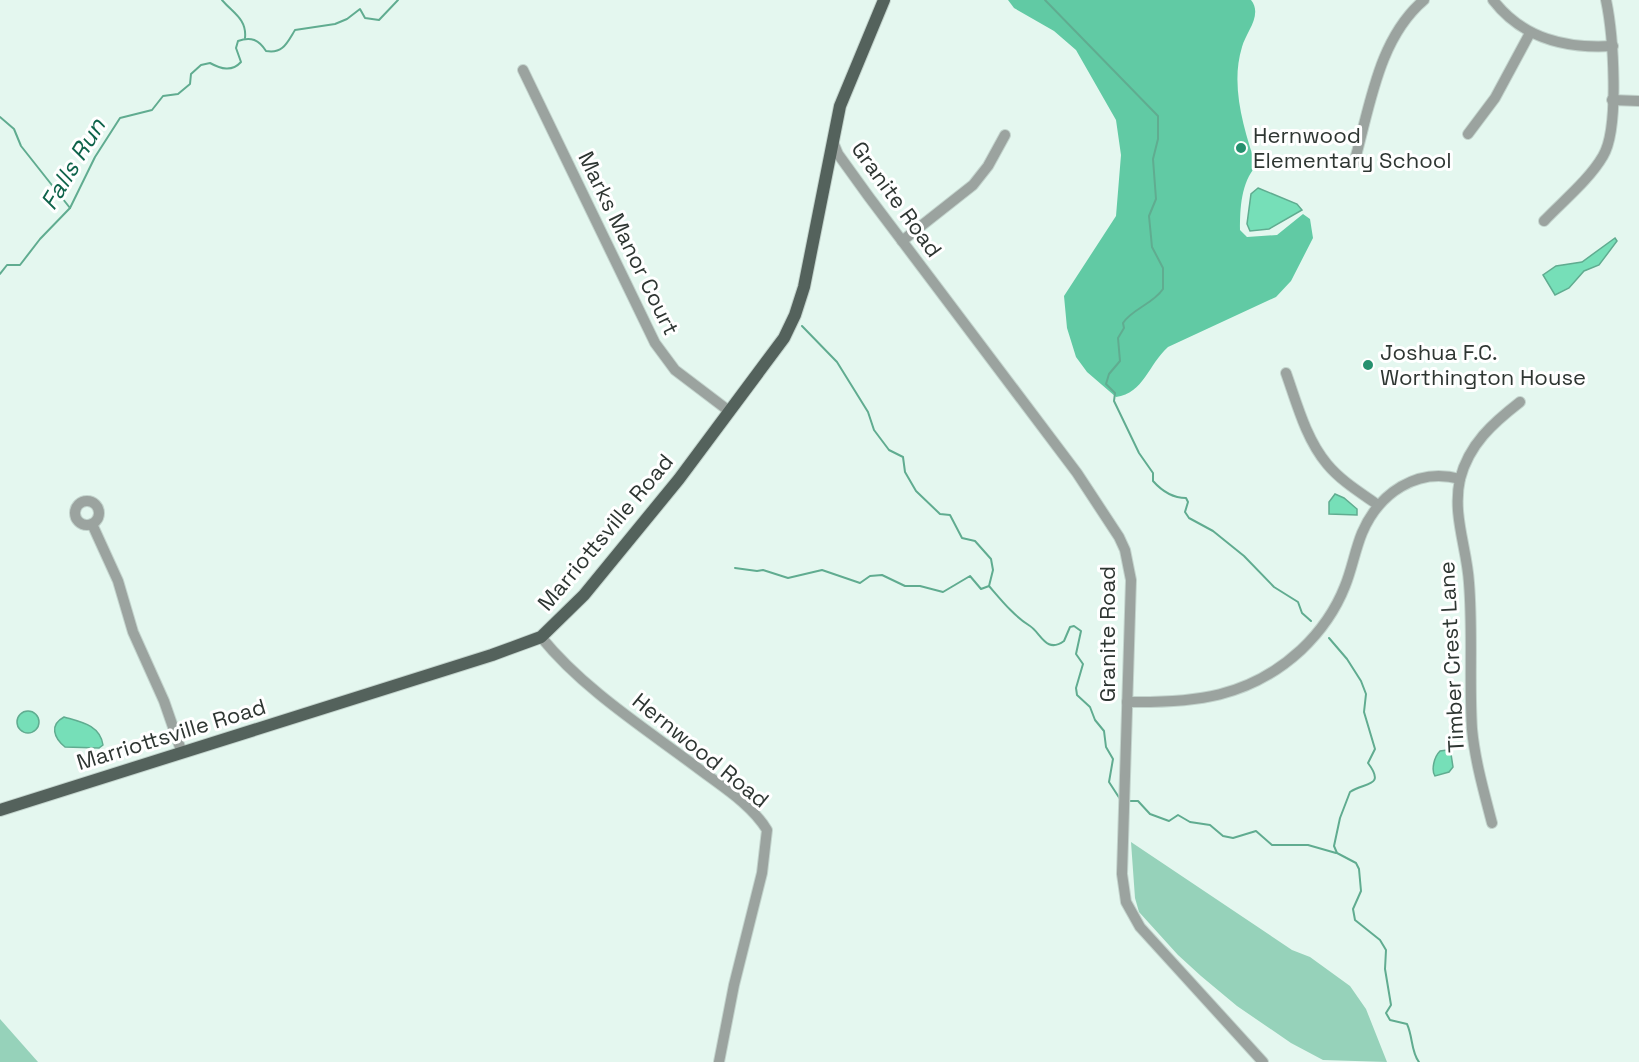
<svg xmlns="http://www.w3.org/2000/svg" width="1639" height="1062" viewBox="0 0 1639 1062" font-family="'Space Grotesk',sans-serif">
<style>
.green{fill:#96d2ba}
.forest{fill:#61caa4}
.water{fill:#76dfb8;stroke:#60ac90;stroke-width:1.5}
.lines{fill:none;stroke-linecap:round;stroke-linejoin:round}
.stream{stroke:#60ac90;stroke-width:2}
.minor-casing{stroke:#c3d4cd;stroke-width:12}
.major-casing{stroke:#c3d4cd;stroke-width:14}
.minor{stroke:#9ba39f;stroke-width:10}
.major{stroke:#54625c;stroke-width:12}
.poi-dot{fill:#25906e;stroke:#fff;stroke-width:2}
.labels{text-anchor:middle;stroke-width:6;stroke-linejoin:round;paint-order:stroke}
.poi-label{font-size:22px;fill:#2e3632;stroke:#fff;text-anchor:start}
.street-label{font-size:22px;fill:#2e3632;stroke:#fff}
.water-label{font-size:24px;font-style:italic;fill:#0e634a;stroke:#fff}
</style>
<rect width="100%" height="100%" fill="#e4f7ef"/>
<!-- green -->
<g class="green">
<path d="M1131 842 1292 950 1310 957 1350 986 1366 1009 1387 1062 1323 1060 1291 1043 1237 1006 1201 976 1178 955 1139 912 1135 898Z"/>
<path d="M0 1019 38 1062H0Z"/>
</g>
<!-- forest -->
<path class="forest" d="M1008 0H1251C1263 15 1246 32 1242 47 1230 86 1244 129 1256 166 1241 183 1240 208 1240 230L1247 237 1277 235 1303 214 1310 219 1313 238 1291 281 1276 297 1168 347C1148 365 1144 393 1116 397L1087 372 1076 357 1067 328 1064 296 1116 216 1121 155 1116 120 1076 50 1054 31 1014 8Z"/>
<!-- water -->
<g class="water">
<path d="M1258 188 1297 204 1302 210 1269 229 1250 231 1247 224 1251 194Z"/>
<path d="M1615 238 1617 241 1599 265 1584 271 1569 288 1555 295 1543 275 1556 266 1582 262Z"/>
<path d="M1335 494 1344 498 1357 509V515L1329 514V502Z"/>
<circle cx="28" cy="722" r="11"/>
<path d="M64 717C81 722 100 725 103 745L99 748 65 747C54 738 49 725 64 717Z"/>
<path d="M1447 750 1451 754 1453 767 1449 772 1435 776C1431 770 1434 757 1440 751Z"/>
</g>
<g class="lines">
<!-- stream -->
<g class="stream">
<path d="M222 0C233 13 247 19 245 38"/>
<path d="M1045 0 1158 116V139L1153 159 1156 199 1149 216 1152 247 1163 268V289C1153 304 1132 309 1123 323L1124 328 1118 338 1120 361 1109 374 1106 384 1115 393 1114 401 1139 453 1153 473V481C1161 490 1173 498 1186 498L1188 502 1185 512 1189 518 1213 531 1244 556 1274 587 1298 602 1302 613 1311 621"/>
<path d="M0 117 14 129 21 146 70 208"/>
<path d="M0 274 7 265H20L40 239 70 208 95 157 120 118 152 110 163 96 178 94 190 84 191 74 201 65 210 63C221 69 232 72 241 62L236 48 238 41C251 36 259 40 266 51 283 54 287 43 295 30L335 24 347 19 360 9 365 18 379 20 398 0"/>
<path d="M802 326 837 362 868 412 874 430 889 450 903 457 905 472 916 491 940 514 950 515 962 538 975 541 991 559 993 570 989 586C1002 601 1014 616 1030 626 1041 633 1046 654 1064 641L1070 627 1074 626 1081 631 1076 654 1083 664 1076 688 1077 695 1090 707 1095 720 1104 731 1106 747 1113 759 1109 782 1120 799"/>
<path d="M735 568 757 571 763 570 788 578 822 570 860 583 870 576 882 575 905 586H920L943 592 970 576 981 589 989 586"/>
<path d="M1329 638 1347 659 1361 681 1366 694 1364 712 1375 749 1368 763C1386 787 1365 782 1350 792L1340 818 1334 846 1337 853 1356 863 1359 869 1361 891 1353 909 1355 920 1380 940 1386 950 1385 969 1391 1005 1386 1013 1390 1020 1407 1024C1413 1037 1411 1052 1419 1062"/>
<path d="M1130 801H1138L1150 814 1169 821 1178 815 1190 822 1210 825 1223 836 1233 838 1256 831 1272 845H1308L1336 853"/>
</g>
<!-- minor casing -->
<g class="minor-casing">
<g id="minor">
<path d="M1493 0C1523 39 1566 49 1613 46"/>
<path d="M523 70 655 343 675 370 729 411"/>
<path d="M1612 100 1639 101"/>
<path d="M1468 134 1495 98 1530 33"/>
<path d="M833 142 838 154 869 197 1077 473 1119 537 1125 550 1131 580 1122 874 1126 902 1140 927 1263 1062"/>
<path d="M1354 163C1370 107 1378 39 1424 0"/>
<path d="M1544 221C1563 201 1589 180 1603 156 1620 128 1613 33 1606 0"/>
<path d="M902 241 973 185 988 166 1005 135"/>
<path d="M1286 373C1297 404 1306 439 1327 464 1341 481 1361 493 1378 505"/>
<circle cx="87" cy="513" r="12"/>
<path d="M92 524 118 581 133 632 164 701 182 753"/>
<path d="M541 637C584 690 646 729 699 769 723 787 752 805 767 830L762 873 734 985 719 1062"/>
<path d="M1127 702C1194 703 1249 698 1301 650 1320 632 1336 609 1345 586 1352 569 1355 550 1362 533 1379 493 1417 467 1460 479"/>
<path d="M1492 823C1484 792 1475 761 1472 729 1469 681 1473 632 1469 583 1467 548 1452 515 1460 479 1469 444 1493 423 1520 402"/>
</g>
</g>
<!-- major casing -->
<g class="major-casing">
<path id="major" d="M0 810 492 655 541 637 584 595 679 479 784 338 795 315 804 287 840 106 884 0"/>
</g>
<!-- minor -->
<use href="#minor" class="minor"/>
<!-- major -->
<use href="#major" class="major"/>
</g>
<!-- markers -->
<g class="poi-dot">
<circle cx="1241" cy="148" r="6"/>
<circle cx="1368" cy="365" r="6"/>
</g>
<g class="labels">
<!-- poi labels -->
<g class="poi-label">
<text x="1253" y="143">Hernwood<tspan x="1253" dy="25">Elementary School</tspan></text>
<text x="1380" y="360">Joshua F.C.<tspan x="1380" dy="25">Worthington House</tspan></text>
</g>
<!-- street labels -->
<g class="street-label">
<text transform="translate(897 199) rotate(54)" y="8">Granite Road</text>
<text transform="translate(629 243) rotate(64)" y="8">Marks Manor Court</text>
<text transform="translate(605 532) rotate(-50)" y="8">Marriottsville Road</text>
<text transform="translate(1107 634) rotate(-90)" y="8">Granite Road</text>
<text transform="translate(1451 657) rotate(-93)" y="8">Timber Crest Lane</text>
<text transform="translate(171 734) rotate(-17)" y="8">Marriottsville Road</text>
<text transform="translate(701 750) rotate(39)" y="8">Hernwood Road</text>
</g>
<!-- water labels -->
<g class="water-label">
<text transform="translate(73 164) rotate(-59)" y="8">Falls Run</text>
</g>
</g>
</svg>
